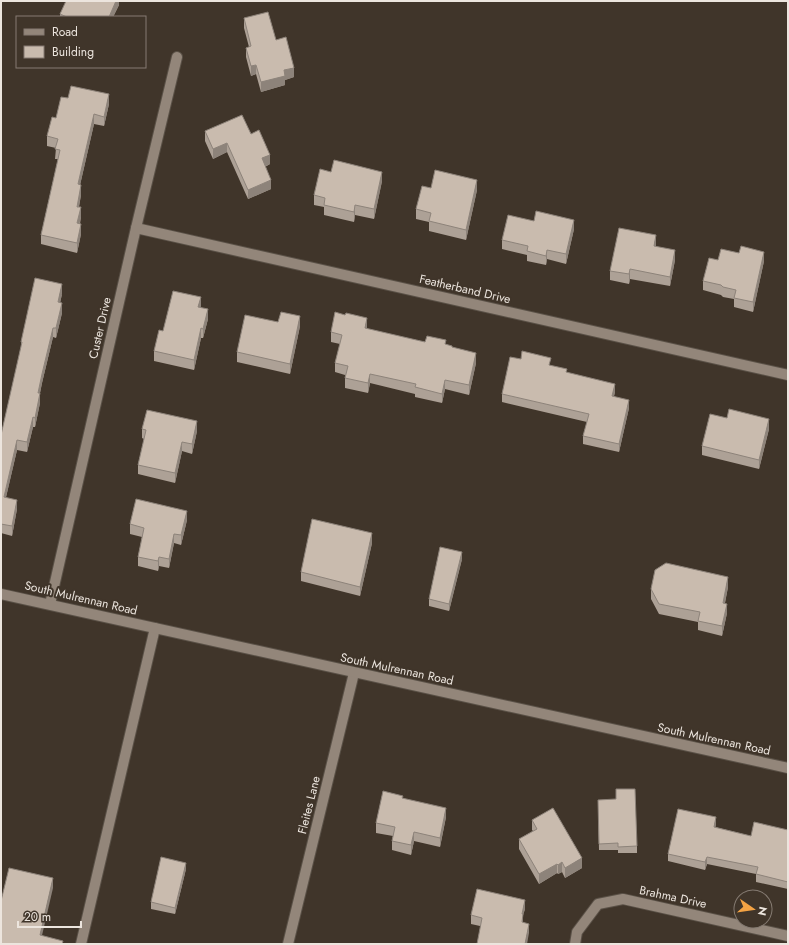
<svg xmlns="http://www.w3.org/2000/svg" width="789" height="945" viewBox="0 0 789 945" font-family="Jost,sans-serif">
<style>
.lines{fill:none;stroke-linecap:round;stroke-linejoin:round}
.service-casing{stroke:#5a5147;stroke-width:12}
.minor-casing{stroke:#5a5147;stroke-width:12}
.tertiary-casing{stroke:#5a5147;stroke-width:12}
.service{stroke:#93867a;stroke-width:10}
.minor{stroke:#93867a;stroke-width:10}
.tertiary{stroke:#93867a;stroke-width:10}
.wall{fill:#ada196}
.shaded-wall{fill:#8d837a}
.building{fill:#c9bbae;stroke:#8d837a}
.labels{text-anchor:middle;stroke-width:4;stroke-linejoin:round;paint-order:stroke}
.street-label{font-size:12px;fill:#ece5de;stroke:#40352a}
</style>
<rect width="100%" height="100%" fill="#40352a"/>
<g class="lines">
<!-- service casing -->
<g class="service-casing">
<path id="service" d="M81 944 155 628"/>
</g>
<!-- minor casing -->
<g class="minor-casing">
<g id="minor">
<path d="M136 228 788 375"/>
<path d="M50 604 136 228 177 57"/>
<path d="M288 944 354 673"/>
<path d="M575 944 577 932 598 904 623 899 788 936"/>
</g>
</g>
<!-- tertiary casing -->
<g class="tertiary-casing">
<path id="tertiary" d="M1 594 788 768"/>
</g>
<!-- service -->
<use href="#service" class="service"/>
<!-- minor -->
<use href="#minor" class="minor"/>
<!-- tertiary -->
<use href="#tertiary" class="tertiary"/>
</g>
<!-- wall -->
<g class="wall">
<path d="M119 1V5L113 17H60V14Z"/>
<path d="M244 18 276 40 294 77 285 80V85L261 92 256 74 251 76 246 57V48L249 47 244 28Z"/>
<path d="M68 98 109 104 104 126 94 124 80 185 81 195 79 207 81 217 80 224 81 234 77 253 41 244V235L58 159H55L56 148 47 146V136Z"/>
<path d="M205 131 251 134 270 164 265 167 271 189 248 199 227 152 213 159 205 141Z"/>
<path d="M331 172 382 181 374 219 355 215 354 222 324 215V207L314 205V195Z"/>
<path d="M431 188 477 190 466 240 429 231V222L416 219V209Z"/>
<path d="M534 221 574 229 566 264 547 259 546 265 527 261V255L502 249V240Z"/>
<path d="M656 245V247L675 260 670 286 630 279 629 284 610 280V271Z"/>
<path d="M718 260 764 261 753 312 734 307V299L723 297 721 295 703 290V281Z"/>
<path d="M62 294 60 303 62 313 56 338 53 337 42 383 40 393V403L35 427H33L27 452 17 450 6 497 17 509 12 536 1 533V435L21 350V342Z"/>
<path d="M201 306 200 308 208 319 203 338H201L194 370 154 361V351L163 331Z"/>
<path d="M278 322 300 326 290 374 237 362V352Z"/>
<path d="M367 328V329L425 342 446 344 476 363 469 395 445 389 442 403 415 397V394L370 383 368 393 345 388V375L335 372V363L340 344 331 342V332Z"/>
<path d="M521 359 551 366 615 392 614 396 629 408 619 452 583 444V436L587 422 502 402V394Z"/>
<path d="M142 429 197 431 192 454 182 451 175 483 138 474V465L144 439 142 438Z"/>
<path d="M769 429 759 469 702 455V446Z"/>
<path d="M187 520 181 545 174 543 169 568 159 566 158 571 138 566V557L142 537 130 534V524Z"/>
<path d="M372 543 360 596 301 581V572Z"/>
<path d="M462 559 449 611 429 606V599Z"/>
<path d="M728 587 725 603 727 613 722 636 698 630V622L659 614 651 599V589Z"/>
<path d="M403 798 446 817 440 847 414 841 411 855 392 850V841L393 836 376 833V823Z"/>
<path d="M598 800 637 846V853H618V850H599Z"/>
<path d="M532 820 582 868 565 878 562 872 558 874 557 873 539 884 519 849V839L533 831 532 830Z"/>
<path d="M716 825 715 827 751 836 788 830V889L756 882V874L707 864 705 870 668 861V854Z"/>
<path d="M186 869 175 914 151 909V902Z"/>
<path d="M525 909 523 915V922L529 933 480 926 471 924V915Z"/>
</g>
<!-- shaded-wall -->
<g class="shaded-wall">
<path d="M116 1H119V5L113 17H109Z"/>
<path d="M256 65V74L251 76V66Z"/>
<path d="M294 68V77L285 80V85L261 92V82L284 70Z"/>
<path d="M109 94V104L104 126V117Z"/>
<path d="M94 114V124L78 194V184Z"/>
<path d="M227 143V152L213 159V149Z"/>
<path d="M270 155V164L262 168V158Z"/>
<path d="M382 172V181L374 219V209Z"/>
<path d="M271 180V189L248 199V190Z"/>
<path d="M477 180V190L466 240V230Z"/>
<path d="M81 185V195L77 216V207Z"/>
<path d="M355 205V215L354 222V212Z"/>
<path d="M81 207V217L77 233V223Z"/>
<path d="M574 220V229L566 264V254Z"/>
<path d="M81 224V234L77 253V243Z"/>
<path d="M656 235V245L654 256V246Z"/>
<path d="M547 250V259L546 265V256Z"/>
<path d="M675 250V260L670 286V277Z"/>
<path d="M764 252V261L753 312V302Z"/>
<path d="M630 269V279L629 284V274Z"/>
<path d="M62 284V294L58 312V302Z"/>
<path d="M201 297V306L198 317V307Z"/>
<path d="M62 303V313L56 338V328Z"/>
<path d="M208 309V319L203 338V329Z"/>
<path d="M300 316V326L290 374V364Z"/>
<path d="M367 318V328L365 338V328Z"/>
<path d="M53 328V337L42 383 40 393V403L35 427V418L38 393Z"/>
<path d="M201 328V338L194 370V360Z"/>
<path d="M476 353V363L469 395V385Z"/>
<path d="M370 374V383L368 393V383Z"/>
<path d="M445 380V389L442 403V394Z"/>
<path d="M615 384V392L612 404V396Z"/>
<path d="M629 400V408L619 452V444Z"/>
<path d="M33 417V427L27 452V442Z"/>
<path d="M769 419V429L759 469V460Z"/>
<path d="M197 421V431L192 454V444Z"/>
<path d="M17 440V450L4 506V497Z"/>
<path d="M182 442V451L175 483V473Z"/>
<path d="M17 500V509L12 536V526Z"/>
<path d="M187 511V520L181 545V535Z"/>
<path d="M372 533V543L360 596V587Z"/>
<path d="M174 534V543L169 568V559Z"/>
<path d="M462 552V559L449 611V604Z"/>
<path d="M159 557V566L158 571V561Z"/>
<path d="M728 577V587L723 612V603Z"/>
<path d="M727 604V613L722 636V626Z"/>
<path d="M446 808V817L440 847V838Z"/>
<path d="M716 817V825L714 834V827Z"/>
<path d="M414 832V841L411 855V845Z"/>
<path d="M707 857V864L705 870V862Z"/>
<path d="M582 858V868L565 878V868Z"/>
<path d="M562 862V872L558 874V865Z"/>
<path d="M186 863V869L175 914V908Z"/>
<path d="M557 864V873L539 884V874Z"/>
<path d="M53 878V888L40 944V935Z"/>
<path d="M525 900V909L523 915V923L522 931V914Z"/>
<path d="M529 924V933L527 944H525Z"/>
</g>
<!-- building -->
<g class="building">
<path d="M66 1H116L109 17H67L60 14Z"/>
<path d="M268 12 276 40 286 37 294 68 284 70 285 76 261 82 256 65 251 66 246 48 251 46 244 18Z"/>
<path d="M71 86 109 94 104 117 94 114 78 184 81 185 77 207H81L77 223 81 224 77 243 41 235 60 150 55 149 58 139 47 136 52 117 56 118 61 97 68 98Z"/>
<path d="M242 115 251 134 259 130 270 155 262 158 271 180 248 190 227 143 213 149 205 131Z"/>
<path d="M334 160 382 172 374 209 355 205 354 212 324 205 325 198 314 195 320 169 331 172Z"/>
<path d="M435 170 477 180 466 230 429 221 431 213 416 209 422 186 431 188Z"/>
<path d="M536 211 574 220 566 254 547 250 546 256 527 251 528 246 502 240 508 215 534 221Z"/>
<path d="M619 228 656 235 654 246 675 250 670 277 630 269 629 274 610 271Z"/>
<path d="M741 246 764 252 753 302 734 298 736 290 723 287 721 285 703 281 709 258 718 260 721 249 739 253Z"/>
<path d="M35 278 62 284 58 302 62 303 56 328H53L42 374 38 393H40L35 418 33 417 27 442 17 440 4 497 17 500 12 526 1 524V435L22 342H21Z"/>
<path d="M173 291 201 297 198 307 208 309 203 329 201 328 194 360 154 351 159 330 163 331Z"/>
<path d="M281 312 300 316 290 364 237 352 245 315 278 322Z"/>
<path d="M335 312 345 315 346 313 367 318 365 328 425 342 427 336 446 340 445 344 452 346V347L476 353 469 385 445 380 442 394 415 387 416 384 370 374 368 383 345 378 348 366 335 363 342 335 331 332Z"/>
<path d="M522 351 551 358 549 365 567 369 566 372 615 384 612 396 629 400 619 444 583 436 589 414 502 394 510 357 521 359Z"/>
<path d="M729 409 769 419 759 460 702 446 710 414 727 418Z"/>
<path d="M147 410 197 421 192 444 182 442 175 473 138 465 146 430 142 429Z"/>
<path d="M136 499 187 511 181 535 174 534 169 559 159 557 158 561 138 557 144 528 130 524Z"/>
<path d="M312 519 372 533 360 587 301 572Z"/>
<path d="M440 547 462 552 449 604 429 599Z"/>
<path d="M666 563 728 577 723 603 727 604 722 626 698 621 700 612 659 604 651 589 655 570Z"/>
<path d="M616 789H635L637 846 618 847V843L599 844 598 800 616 799Z"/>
<path d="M383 791 403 796 402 798 446 808 440 838 414 832 411 845 392 841 395 827 376 823Z"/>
<path d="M553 808 582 858 565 868 562 862 558 865 557 864 539 874 519 839 537 829 532 820Z"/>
<path d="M678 809 716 817 714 827 751 836 754 822 788 830V882L756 874 758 867 707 857 705 862 668 854Z"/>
<path d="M161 857 186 863 175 908 151 902Z"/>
<path d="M9 868 53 878 40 935 63 941 62 944H1V901Z"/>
<path d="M477 889 525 900 522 914H523L522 922 529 924 525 944H477L482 918 471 915Z"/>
</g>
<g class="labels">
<!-- street labels -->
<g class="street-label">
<text transform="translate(465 289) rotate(13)" y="4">Featherband Drive</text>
<text transform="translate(100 328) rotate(-77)" y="4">Custer Drive</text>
<text transform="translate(81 598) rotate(13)" y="4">South Mulrennan Road</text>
<text transform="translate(397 669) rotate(12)" y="4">South Mulrennan Road</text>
<text transform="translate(714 739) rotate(12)" y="4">South Mulrennan Road</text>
<text transform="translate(309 805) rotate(-76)" y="4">Fleites Lane</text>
<text transform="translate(673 897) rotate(12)" y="4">Brahma Drive</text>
</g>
</g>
<!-- border -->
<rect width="789" height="945" fill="none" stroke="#ece5de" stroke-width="4"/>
<!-- legend -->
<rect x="16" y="16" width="130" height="52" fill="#40352a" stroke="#857b72"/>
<rect x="24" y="29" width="20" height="6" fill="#93867a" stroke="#857b72"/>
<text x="52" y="36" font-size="12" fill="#ece5de">Road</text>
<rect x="24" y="46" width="20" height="12" fill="#c9bbae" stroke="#857b72"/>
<text x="52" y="56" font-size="12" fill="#ece5de">Building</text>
<!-- north arrow -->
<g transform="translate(753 909) rotate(103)"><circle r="19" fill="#40352a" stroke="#857b72"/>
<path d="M0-3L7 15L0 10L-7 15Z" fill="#f4a344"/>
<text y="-6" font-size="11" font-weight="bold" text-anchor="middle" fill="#ece5de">N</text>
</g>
<!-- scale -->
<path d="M18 921v6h63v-6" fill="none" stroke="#ece5de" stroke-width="2"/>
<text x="24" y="921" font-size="12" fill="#ece5de" stroke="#40352a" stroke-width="3" paint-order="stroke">20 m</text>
</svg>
